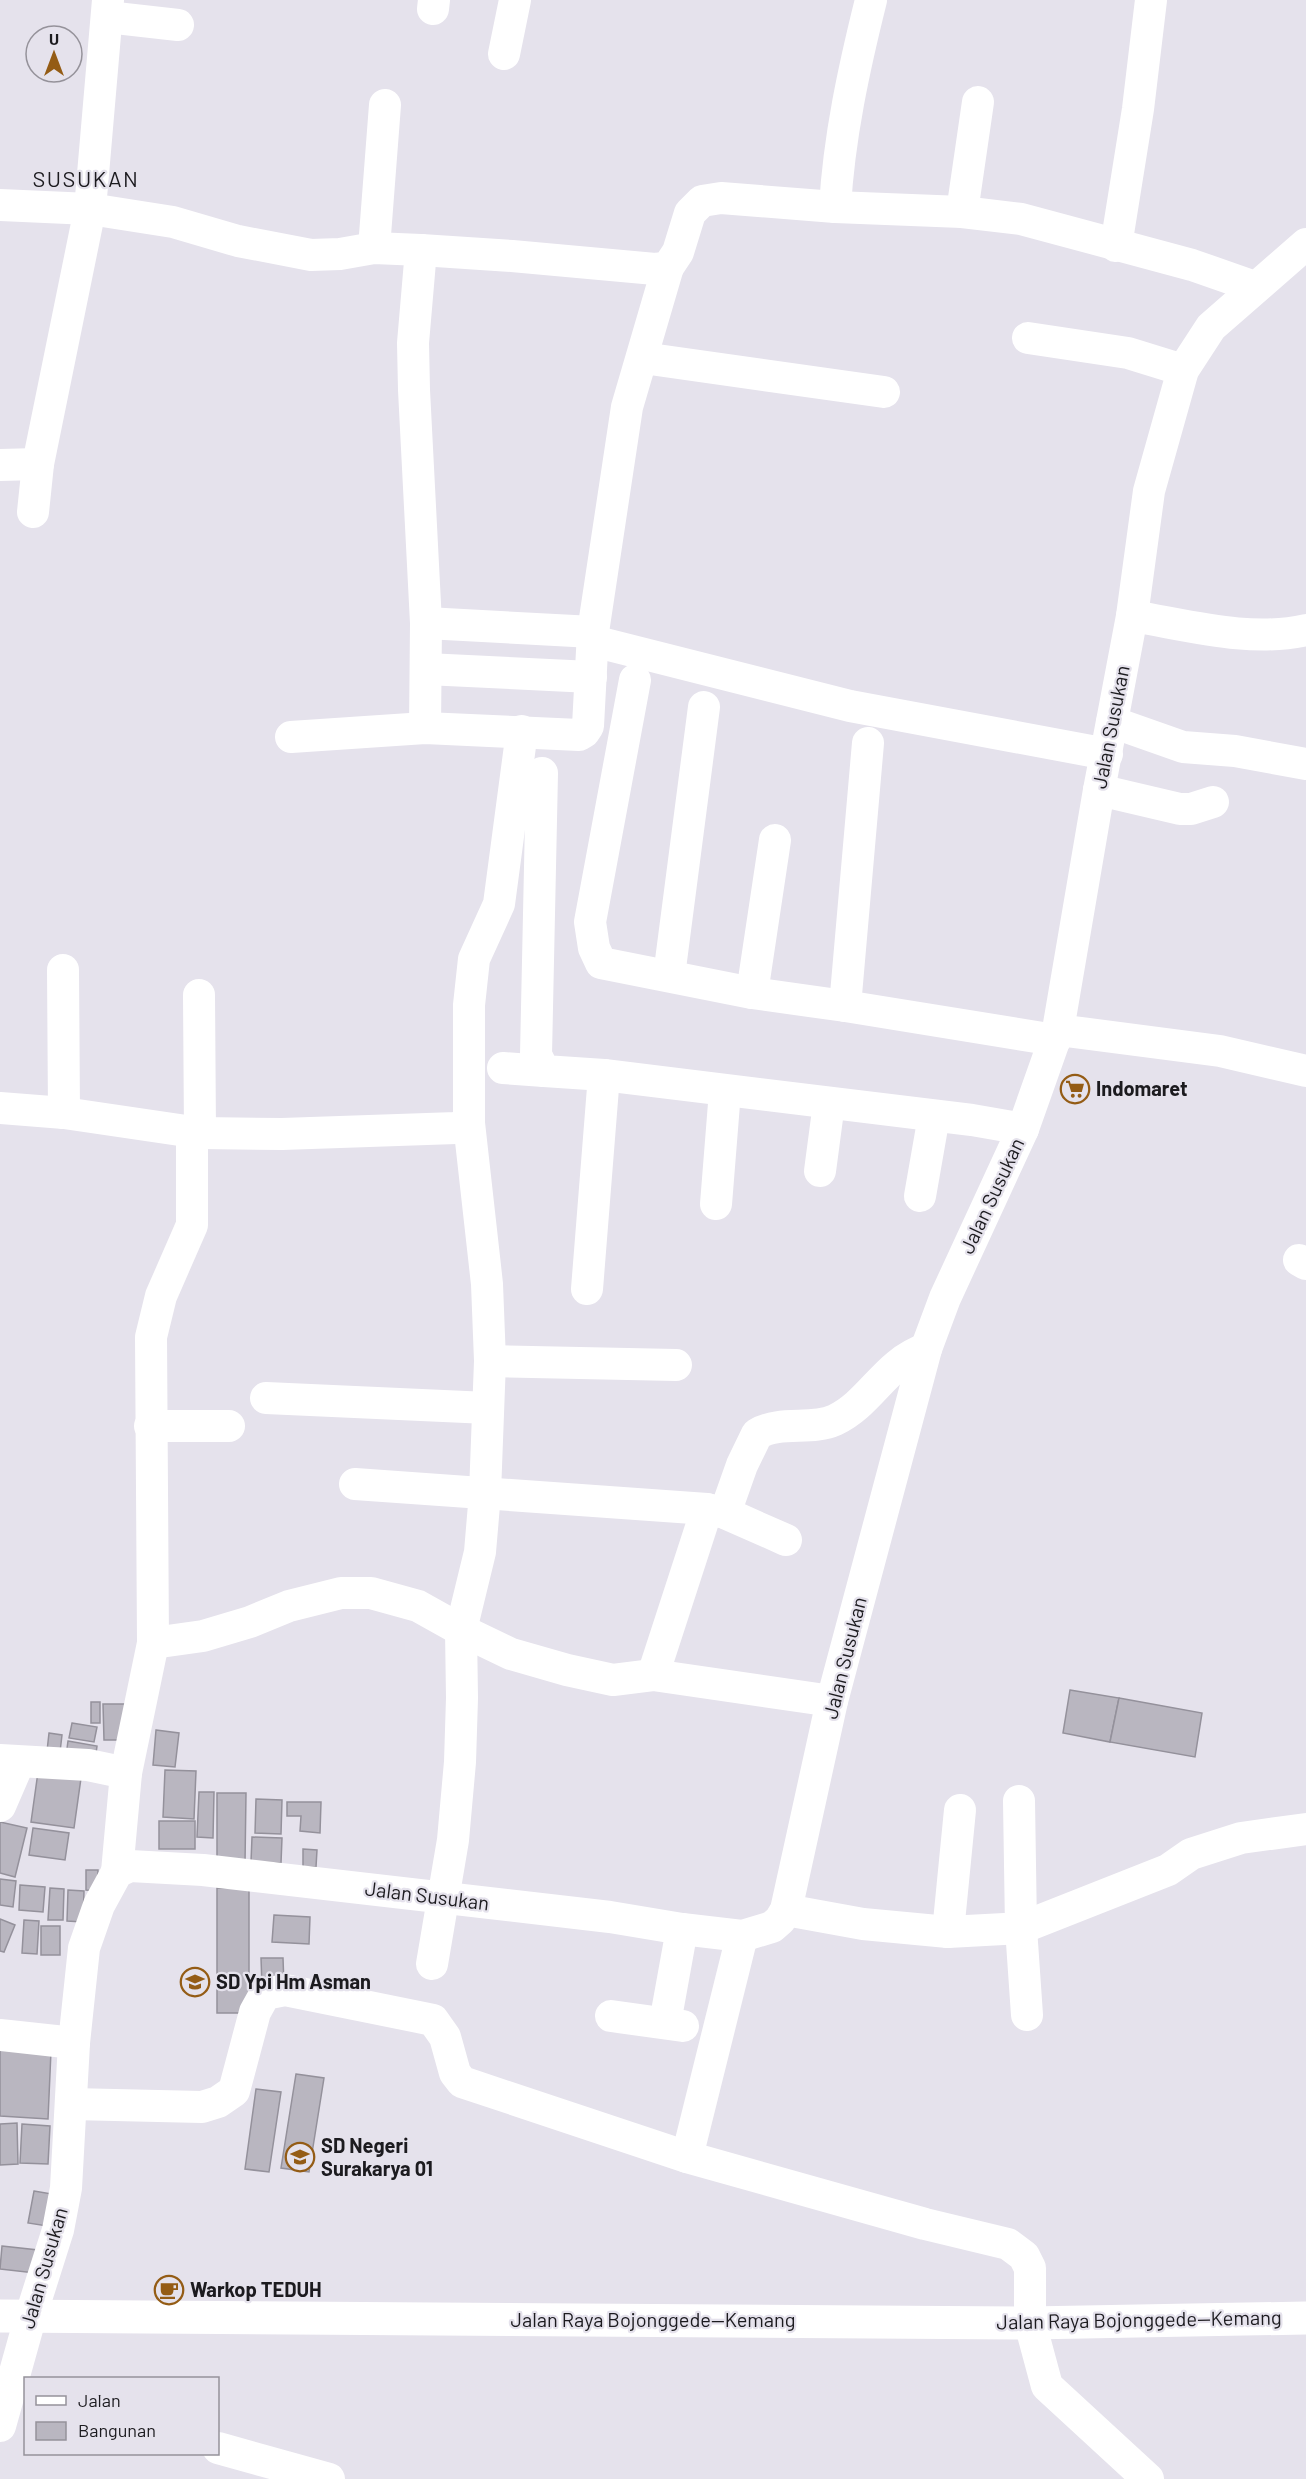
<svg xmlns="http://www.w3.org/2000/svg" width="1306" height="2479" viewBox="0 0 1306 2479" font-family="Barlow,sans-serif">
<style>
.building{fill:#b9b6c0;stroke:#94919b;stroke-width:1.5}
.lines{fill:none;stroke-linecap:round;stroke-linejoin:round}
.minor{stroke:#fff;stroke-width:32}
.highway{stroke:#fff;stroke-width:33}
.labels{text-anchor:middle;stroke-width:4.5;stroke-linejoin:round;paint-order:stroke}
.street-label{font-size:20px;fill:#1c1b1f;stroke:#e5e2ec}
.poi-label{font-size:20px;font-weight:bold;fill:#1c1b1f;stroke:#e5e2ec;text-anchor:start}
.quarter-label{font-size:22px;letter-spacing:1.5px;fill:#1c1b1f;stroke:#e5e2ec}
</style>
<rect width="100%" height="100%" fill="#e5e2ec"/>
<!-- building -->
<g class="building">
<path d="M1070 1690 1119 1698 1110 1742 1063 1733Z"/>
<path d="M1119 1698 1202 1713 1195 1757 1110 1742Z"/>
<rect x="91" y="1702" width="9" height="21"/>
<path d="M103 1704H128L129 1740H104Z"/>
<path d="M72 1723 97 1727 94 1742 69 1738Z"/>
<path d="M156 1730 179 1733 175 1767 153 1765Z"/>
<path d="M49 1733 62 1735 60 1752 47 1751Z"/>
<path d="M68 1741 97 1746 95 1761 66 1756Z"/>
<path d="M39 1765 82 1771 74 1828 31 1822Z"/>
<path d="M165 1770 196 1771 194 1819 163 1817Z"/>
<path d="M199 1792H214L213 1838 197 1837Z"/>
<path d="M217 1793H246L245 1864H217Z"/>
<path d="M256 1799 282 1800 281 1834 255 1833Z"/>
<path d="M287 1802H321L320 1833 300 1831 301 1816H287Z"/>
<rect x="159" y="1821" width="36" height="28"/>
<path d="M0 1822 27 1828 15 1877 0 1873Z"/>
<path d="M33 1828 69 1833 65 1860 29 1855Z"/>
<path d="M252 1837 282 1838 281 1863 251 1862Z"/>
<path d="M303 1849 317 1850 316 1867H303Z"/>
<path d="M86 1870H98L97 1891 86 1890Z"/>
<path d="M0 1879 16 1881 13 1907 0 1905Z"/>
<path d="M20 1885 45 1887 43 1912 19 1910Z"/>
<path d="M50 1888 64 1889 63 1920H48Z"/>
<rect x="217" y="1888" width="32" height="125"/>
<path d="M68 1890 84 1891 83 1922 67 1921Z"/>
<path d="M274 1915 310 1917 309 1944 272 1942Z"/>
<path d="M0 1919 15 1925 4 1952 0 1951Z"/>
<path d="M24 1920 39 1921 37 1954 22 1953Z"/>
<rect x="41" y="1926" width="19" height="29"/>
<path d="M261 1958H283L284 1986H262Z"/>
<path d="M0 2049 51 2051 48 2119 0 2116Z"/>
<path d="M296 2074 324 2078 309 2172 281 2168Z"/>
<path d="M256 2089 281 2092 269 2172 245 2169Z"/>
<path d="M17 2123 18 2164 0 2165V2124Z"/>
<path d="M22 2124 50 2126 48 2164 20 2163Z"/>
<path d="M34 2191 52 2194 47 2226 28 2223Z"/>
<path d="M2 2246 38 2250 35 2273 0 2269Z"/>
</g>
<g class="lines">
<!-- minor -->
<g class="minor">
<path d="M433 9 434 0"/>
<path d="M107 17 178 25"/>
<path d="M504 54 515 0"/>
<path d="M0 205 90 209 173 222 238 241 311 255 340 254 374 248 421 250 512 256 655 269 668 267 678 252 690 213 702 201 721 198 835 207 962 212 1021 219 1192 265 1255 287"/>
<path d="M835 207C839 137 854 68 871 0"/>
<path d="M962 212 978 102"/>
<path d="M1116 246 1138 109 1151 0"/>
<path d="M374 248 385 105"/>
<path d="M421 250 413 343 414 390 426 623 425 728"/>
<path d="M1028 338 1128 353 1183 370"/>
<path d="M643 358 884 392"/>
<path d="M0 465 38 464"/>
<path d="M33 512 38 464 90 209 108 0"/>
<path d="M1132 616C1188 625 1250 643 1306 630"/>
<path d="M426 623 593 632"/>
<path d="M593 641 850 706 1107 754"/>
<path d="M426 669 591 677"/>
<path d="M635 680 590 922 594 948 601 963 752 993 845 1006 1055 1040"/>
<path d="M1112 722 1183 747 1235 751 1306 764"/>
<path d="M291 737 425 728 579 735 584 732 588 726 593 632 627 407 668 267"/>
<path d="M542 773 536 1055 544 1071 604 1075 972 1120 1023 1129"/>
<path d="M1099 790 1180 809H1191L1213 802"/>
<path d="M63 970 64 1113"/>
<path d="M669 976 704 707"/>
<path d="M752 993 775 840"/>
<path d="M199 995 200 1133"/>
<path d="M845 1006 868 743"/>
<path d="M1058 1030 1220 1051 1306 1071"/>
<path d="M503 1068 544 1071"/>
<path d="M0 1108 64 1113 200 1133 282 1134 456 1128 469 1123"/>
<path d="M820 1171 829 1103"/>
<path d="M920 1196 934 1116"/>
<path d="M716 1204 725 1091"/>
<path d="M1299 1260 1306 1264"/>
<path d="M587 1289 604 1075"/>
<path d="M490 1361 676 1365"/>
<path d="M266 1398 488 1408"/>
<path d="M150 1426H229"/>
<path d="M355 1484 707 1509 725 1513 786 1540"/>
<path d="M725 1513 742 1465 757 1434C781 1420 811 1431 835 1420 871 1403 885 1363 926 1349"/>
<path d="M153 1643 203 1636 250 1622 289 1606 341 1593H371L418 1606 461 1630 511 1654 567 1670 613 1680 653 1675 832 1701"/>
<path d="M653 1675 707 1509"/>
<path d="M0 1760 88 1765 126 1773"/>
<path d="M1019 1801 1021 1928 1027 2015"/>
<path d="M0 1806 19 1762"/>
<path d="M117 1872 126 1773 153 1643 151 1337 161 1296 192 1225V1131"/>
<path d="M786 1910 863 1924 948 1932 1021 1928 1168 1870 1191 1854 1241 1838 1306 1829"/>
<path d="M948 1932 960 1810"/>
<path d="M432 1964 453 1840 460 1762 462 1698 461 1630 480 1552 485 1493 490 1361 487 1284 469 1123V1005L474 959 499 904 522 731"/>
<path d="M611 2016 683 2026"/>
<path d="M665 2023 682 1929"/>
<path d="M0 2035 74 2043"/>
<path d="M71 2104 202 2107 218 2102 234 2091 255 2012 265 1994 285 1990 433 2020 445 2037 455 2073 462 2082 687 2157 925 2224 1008 2244 1024 2256 1030 2268V2323L1047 2386 1148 2479"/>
<path d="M687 2157 742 1936"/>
<path d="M0 2426 31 2315 58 2230 66 2188 74 2043 84 1948 99 1905 117 1872 130 1866 203 1870 610 1917 682 1929 742 1936 772 1927 780 1920 786 1910 832 1701 926 1349 945 1298 1023 1129 1058 1030 1099 790 1132 616 1149 491 1183 370 1211 327 1306 244"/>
<path d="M218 2448 329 2479"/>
</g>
<!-- highway -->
<path class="highway" d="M0 2316 1030 2323 1306 2318"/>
</g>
<!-- icons -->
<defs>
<g id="supermarket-ring" transform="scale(1.5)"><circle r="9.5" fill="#e5e2ec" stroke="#945c15" stroke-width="1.5"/><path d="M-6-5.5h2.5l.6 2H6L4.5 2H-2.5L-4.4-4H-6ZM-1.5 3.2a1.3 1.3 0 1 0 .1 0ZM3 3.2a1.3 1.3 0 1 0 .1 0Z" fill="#945c15"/></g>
<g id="school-ring" transform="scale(1.5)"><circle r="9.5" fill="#e5e2ec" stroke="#945c15" stroke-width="1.5"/><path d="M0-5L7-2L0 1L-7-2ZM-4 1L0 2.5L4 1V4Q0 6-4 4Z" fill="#945c15"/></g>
<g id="cafe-ring" transform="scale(1.5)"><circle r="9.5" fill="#e5e2ec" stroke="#945c15" stroke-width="1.5"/><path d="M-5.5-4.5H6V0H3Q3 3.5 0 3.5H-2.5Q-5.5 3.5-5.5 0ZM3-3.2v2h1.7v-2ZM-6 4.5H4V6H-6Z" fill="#945c15"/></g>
</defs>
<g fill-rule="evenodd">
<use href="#supermarket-ring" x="1075" y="1089"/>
<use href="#school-ring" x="195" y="1982"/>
<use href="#school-ring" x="300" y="2157"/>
<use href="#cafe-ring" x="169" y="2290"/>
</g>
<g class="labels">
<!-- street labels -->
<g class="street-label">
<text transform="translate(1111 727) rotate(-79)" y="7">Jalan Susukan</text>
<text transform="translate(992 1196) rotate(-65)" y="7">Jalan Susukan</text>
<text transform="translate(845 1658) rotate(-76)" y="7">Jalan Susukan</text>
<text transform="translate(427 1896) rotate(7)" y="7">Jalan Susukan</text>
<text transform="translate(44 2268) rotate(-74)" y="7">Jalan Susukan</text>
<text x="653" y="2327">Jalan Raya Bojonggede—Kemang</text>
<text transform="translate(1139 2320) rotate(-1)" y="7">Jalan Raya Bojonggede—Kemang</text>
</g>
<!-- poi labels -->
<g class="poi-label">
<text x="1096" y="1096">Indomaret</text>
<text x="216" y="1989">SD Ypi Hm Asman</text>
<text x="321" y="2153">SD Negeri<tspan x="321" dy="23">Surakarya 01</tspan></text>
<text x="190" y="2297">Warkop TEDUH</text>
</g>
<!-- quarter labels -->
<g class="quarter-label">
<text x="86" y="187">SUSUKAN</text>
</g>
</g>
<!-- legend -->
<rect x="24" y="2377" width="195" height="78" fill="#e5e2ec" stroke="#95929a" stroke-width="1.5"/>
<rect x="36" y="2396" width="30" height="9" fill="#ffffff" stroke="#95929a" stroke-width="1.5"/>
<text x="78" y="2407" font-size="18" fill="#1c1b1f">Jalan</text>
<rect x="36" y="2422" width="30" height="18" fill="#b9b6c0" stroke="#95929a" stroke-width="1.5"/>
<text x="78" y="2437" font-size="18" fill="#1c1b1f">Bangunan</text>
<!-- north arrow -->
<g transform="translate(54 54)"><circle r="28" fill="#e5e2ec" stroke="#95929a" stroke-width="1.5"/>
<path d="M0-4.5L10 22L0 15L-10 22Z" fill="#945c15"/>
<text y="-9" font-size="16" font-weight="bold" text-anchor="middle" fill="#1c1b1f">U</text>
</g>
</svg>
